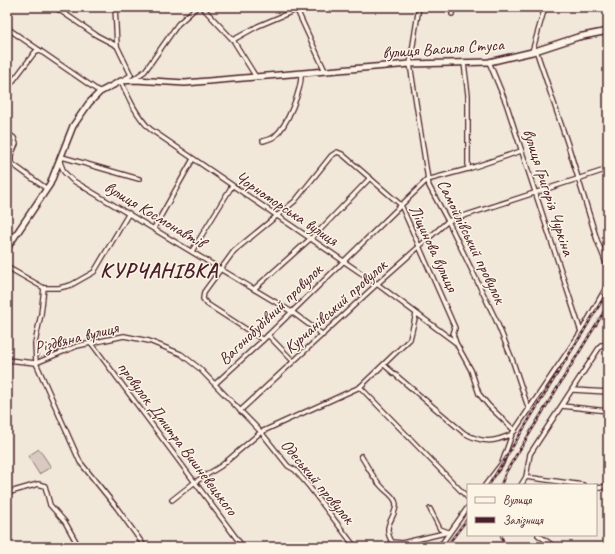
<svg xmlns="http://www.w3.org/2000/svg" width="615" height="554" viewBox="0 0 615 554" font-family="Caveat,sans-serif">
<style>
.green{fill:#d8cac0;stroke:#917476}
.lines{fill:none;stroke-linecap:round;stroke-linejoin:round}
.street-casing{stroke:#4a1f2b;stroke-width:6}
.secondary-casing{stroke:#4a1f2b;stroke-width:8}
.street{stroke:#fcf5e5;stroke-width:3.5}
.secondary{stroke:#fcf5e5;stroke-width:5}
.rail-casing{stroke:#4a1f2b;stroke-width:2.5}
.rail{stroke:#fcf5e5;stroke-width:1;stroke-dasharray:3;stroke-linecap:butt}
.labels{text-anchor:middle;stroke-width:3;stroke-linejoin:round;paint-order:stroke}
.street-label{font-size:17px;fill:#4a1f2b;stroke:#fcf5e5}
.district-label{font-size:21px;font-weight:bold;letter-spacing:1px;fill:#4a1f2b;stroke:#fcf5e5}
</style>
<rect width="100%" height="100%" fill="#f1e8da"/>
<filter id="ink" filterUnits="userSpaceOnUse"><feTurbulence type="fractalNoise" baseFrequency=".025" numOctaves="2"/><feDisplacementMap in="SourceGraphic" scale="8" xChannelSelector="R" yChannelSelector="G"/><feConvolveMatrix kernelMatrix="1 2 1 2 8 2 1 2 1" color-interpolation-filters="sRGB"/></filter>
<g filter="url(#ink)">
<!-- green -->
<path class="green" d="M39 449 51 467 39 474 28 456Z"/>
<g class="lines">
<!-- street casing -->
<g class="street-casing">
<g id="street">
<path d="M55 7 96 35 117 46"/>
<path d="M115 7 117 46 131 75 121 81C129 99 136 115 150 129L377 284 455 342"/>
<path d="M202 7 233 40 256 77"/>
<path d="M419 7 410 64 429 186 448 221 496 320 512 359 529 410"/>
<path d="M297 10 325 71"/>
<path d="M452 14 453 7"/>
<path d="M7 28 100 92"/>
<path d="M233 40 258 26 303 7"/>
<path d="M536 50 568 145 597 240 608 268"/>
<path d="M532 52 545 7"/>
<path d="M489 62 506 103 581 332"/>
<path d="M464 63 468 95V169"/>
<path d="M134 79 145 71 178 24 197 7"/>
<path d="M7 89 35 52 39 50"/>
<path d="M7 133 14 138 16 144 11 155V163L47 189"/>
<path d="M263 141C267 140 272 139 275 136 287 126 302 89 301 74"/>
<path d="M62 157 139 179"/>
<path d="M60 162 64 172 72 180 292 312 323 335"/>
<path d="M154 228 193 159"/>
<path d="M192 251 232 186"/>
<path d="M7 267 44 288H59L71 285 94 272 129 213"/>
<path d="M44 288 41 314 35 343 36 363 80 462 117 508 145 547"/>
<path d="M254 289 319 231 370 178"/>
<path d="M268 335 293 361"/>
<path d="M263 340 207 304 203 299 204 292 234 251 295 201 331 156 337 152 342 154 401 205 455 328 453 334 456 343 471 370 479 394 489 406 515 431"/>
<path d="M92 344 243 547"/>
<path d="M7 360 36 363 77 346 124 336 149 341 181 354 199 368 261 432 288 466 295 470 308 485 355 547"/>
<path d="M384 365 464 433C482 443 493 443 512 434"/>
<path d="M215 384 263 340 427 180 468 169 521 151"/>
<path d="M360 387 468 498"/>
<path d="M573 390 608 392"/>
<path d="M562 406 608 411"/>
<path d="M240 411 377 284 448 221 608 169"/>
<path d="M361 456C368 467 373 478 382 487 386 492 395 496 396 504 396 519 381 524 392 542L402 543 449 532"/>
<path d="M526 477 583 485"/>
<path d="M485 485 502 463 512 434 581 332 608 284"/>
<path d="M521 485 526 477 530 454 601 345H608"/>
<path d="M596 487 600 488 608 485"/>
<path d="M7 493 38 484 45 486 50 505 65 522 79 547"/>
<path d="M172 500 195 482 221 466 261 432 360 387 410 339 416 314"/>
<path d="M430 509 440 529 448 532"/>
<path d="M538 535 555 547"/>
<path d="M437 547 443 542 468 507"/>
</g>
</g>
<!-- secondary casing -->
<g class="secondary-casing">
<path id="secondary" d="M7 248 50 184 73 126 89 103 100 92 121 81 135 80 185 83 410 64 489 62 532 52 578 37 608 31"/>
</g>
<!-- street -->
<use href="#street" class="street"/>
<!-- secondary -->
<use href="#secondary" class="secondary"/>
<!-- rail casing -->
<g class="rail-casing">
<g id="rail">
<path d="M489 485 608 291"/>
<path d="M501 485 506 472 608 305"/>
<path d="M501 535 505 547"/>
<path d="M446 547 468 518"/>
</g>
</g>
<!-- rail -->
<use href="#rail" class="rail"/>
</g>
</g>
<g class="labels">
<!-- street labels -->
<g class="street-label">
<text transform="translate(443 48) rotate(-4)" y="6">вулиця Василя Стуса</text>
<text transform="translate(549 192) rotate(72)" y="6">вулиця Григорія Чуркіна</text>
<text transform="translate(287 208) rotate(34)" y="6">Чорноморська вулиця</text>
<text transform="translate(155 214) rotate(31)" y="6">вулиця Космонавтів</text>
<text transform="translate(472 241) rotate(64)" y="6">Самойлівський провулок</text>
<text transform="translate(434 248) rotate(65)" y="6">Ліщинова вулиця</text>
<text transform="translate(335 306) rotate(-42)" y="6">Курчанівський провулок</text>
<text transform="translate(270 314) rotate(-44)" y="6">Вагонобудівний провулок</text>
<text transform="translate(76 337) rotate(-14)" y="6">Різдвяна вулиця</text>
<text transform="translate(178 438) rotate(53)" y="6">провулок Дмитра Вишневецького</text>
<text transform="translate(318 481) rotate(50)" y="6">Одеський провулок</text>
</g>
<!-- district labels -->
<g class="district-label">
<text x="159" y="277">КУРЧАНІВКА</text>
</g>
</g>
<!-- margin -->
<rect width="615" height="554" fill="none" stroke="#fcf5e5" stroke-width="24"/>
<rect x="12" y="12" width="591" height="530" fill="none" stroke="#4a1f2b" stroke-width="1.5" filter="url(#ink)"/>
<!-- legend -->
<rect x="467" y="484" width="130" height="52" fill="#fcf5e5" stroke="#b59f9b"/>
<rect x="475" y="497" width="20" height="6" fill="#fcf5e5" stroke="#b59f9b"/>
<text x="503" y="504" font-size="12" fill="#4a1f2b">Вулиця</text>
<rect x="475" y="517" width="20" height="6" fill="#4a1f2b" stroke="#b59f9b"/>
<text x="503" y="524" font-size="12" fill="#4a1f2b">Залізниця</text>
</svg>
